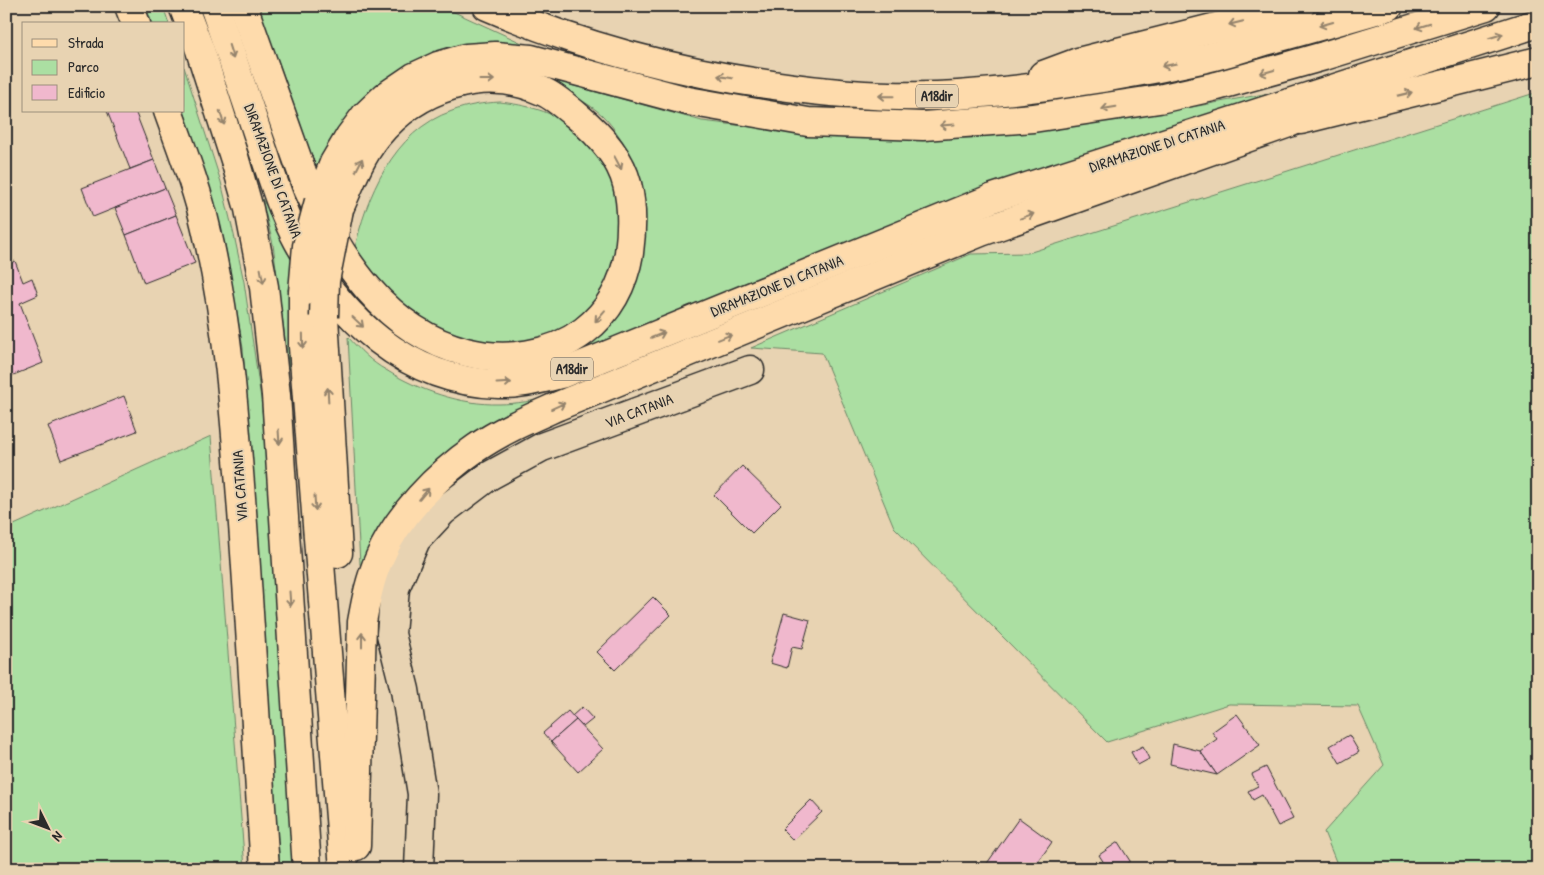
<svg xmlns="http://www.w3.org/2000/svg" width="1544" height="875" viewBox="0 0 1544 875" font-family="'Patrick Hand',sans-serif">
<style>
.green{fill:#abdfa2;stroke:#6b8566}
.building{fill:#f0b8cd;stroke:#2b2b2b}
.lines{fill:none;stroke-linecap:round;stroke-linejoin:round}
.minor-casing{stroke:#2b2b2b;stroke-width:31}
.major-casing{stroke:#2b2b2b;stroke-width:31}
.highway-casing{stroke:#2b2b2b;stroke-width:31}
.minor{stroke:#e8d3b2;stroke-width:28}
.major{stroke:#fedbac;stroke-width:28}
.highway{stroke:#fedbac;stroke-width:28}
.highway-bridge-casing{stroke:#2b2b2b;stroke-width:31;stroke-linecap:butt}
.highway-bridge{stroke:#fedbac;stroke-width:28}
.oneway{stroke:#94836c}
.labels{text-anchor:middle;stroke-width:4;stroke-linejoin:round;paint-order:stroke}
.shield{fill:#e8d3b2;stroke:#645d54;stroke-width:1}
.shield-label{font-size:14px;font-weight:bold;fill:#2b2b2b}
.street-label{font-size:15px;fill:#2b2b2b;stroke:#e8d3b2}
</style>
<rect width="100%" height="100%" fill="#e8d3b2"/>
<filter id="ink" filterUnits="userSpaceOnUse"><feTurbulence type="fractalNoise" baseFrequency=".02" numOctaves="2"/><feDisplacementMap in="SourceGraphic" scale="10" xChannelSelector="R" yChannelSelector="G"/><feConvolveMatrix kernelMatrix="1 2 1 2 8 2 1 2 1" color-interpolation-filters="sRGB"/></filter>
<g filter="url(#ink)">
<!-- green -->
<g class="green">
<path d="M146 6H163L169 24H152Z"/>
<path d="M255 6H441L533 48 317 171 279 63Z"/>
<path d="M184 67 221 182 234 235 244 282 261 399 267 459 293 869H280L243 348 225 245 207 178 184 111Z"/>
<path d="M556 81 702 121 844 138H972L1136 117 1270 93 577 354C593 341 610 329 620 312 624 305 626 297 629 291 649 244 653 202 630 156 623 141 614 127 602 115 589 103 570 94 553 86Z"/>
<path d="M1538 92V869H1339L1324 832 1384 765 1358 706 1229 704 1107 742 894 527 822 353 751 348 971 254 1028 253Z"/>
<path d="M500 102C526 105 553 111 574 129 592 145 609 166 615 190 622 213 619 242 614 265 609 286 587 317 568 328 558 333 547 337 536 340 509 347 481 345 455 334 435 327 405 311 390 296 377 283 366 267 354 252 366 197 393 131 452 111 468 105 483 103 500 102Z"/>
<path d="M262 199 267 207 294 264 289 326V370L273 244Z"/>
<path d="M348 337C359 349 371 362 386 370 418 390 461 405 499 404 516 404 535 400 552 398L500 422 362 568 360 564Z"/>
<path d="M211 436 245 869H6V507L14 525Z"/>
</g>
<!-- building -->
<g class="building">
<path d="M107 111H135L154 160 130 169Z"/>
<path d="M154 160 165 188 93 217 82 188Z"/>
<path d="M165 188 176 215 126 235 115 208Z"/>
<path d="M176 215 195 263 144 283 126 235Z"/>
<path d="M15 261 23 282 32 278 38 295 20 303 43 363 6 378V265Z"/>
<path d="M124 396 137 431 61 460 48 426Z"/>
<path d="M742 466 781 504 752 533 714 495Z"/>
<path d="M653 597 671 615 615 670 597 652Z"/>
<path d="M784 613 810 620 802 649 792 647 787 668 770 663Z"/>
<path d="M582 707 593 719 583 727 572 716Z"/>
<path d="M568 711 576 720 551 742 543 733Z"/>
<path d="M1237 714 1260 745 1217 775 1200 751 1217 739 1212 732Z"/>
<path d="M576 720 603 749 578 772 551 742Z"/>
<path d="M1349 735 1359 752 1340 763 1330 746Z"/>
<path d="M1173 744 1200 751 1217 775 1170 764Z"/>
<path d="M1143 746 1149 759 1138 765 1131 752Z"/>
<path d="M1266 767 1293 819 1278 826 1262 795 1253 800 1248 791 1258 786 1252 774Z"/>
<path d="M811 800 822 812 793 840 782 829Z"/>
<path d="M1019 818 1052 842 1033 869H983Z"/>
<path d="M1118 842 1130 861 1119 869H1101L1106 866 1099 855Z"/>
</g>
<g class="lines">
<!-- minor casing -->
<g class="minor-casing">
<path id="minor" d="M419 869 422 794 405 690 391 634 395 588 416 540 443 511 489 476 542 447 750 370"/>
</g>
<!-- major casing -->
<g class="major-casing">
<g id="major">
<path d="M129 6 136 24"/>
<path d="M168 111C182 150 197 188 206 228 228 321 235 417 242 511 251 630 257 750 265 869"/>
</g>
</g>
<!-- highway casing -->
<g class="highway-casing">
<g id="highway">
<path d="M183 6 200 50 235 160 249 209 264 287 276 395 307 869"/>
<path d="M214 6C231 54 247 102 263 150 273 180 283 213 298 241 340 318 406 381 498 384 519 385 540 379 561 374L993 198 1538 23"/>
<path d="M243 6 308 189C339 259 386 332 466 352 505 362 551 356 584 331 609 312 624 284 629 253 632 230 633 207 627 184 620 156 598 133 576 115 566 107 554 96 542 91 484 64 416 88 377 136 360 157 350 184 339 209"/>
<path d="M487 6C580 46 672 71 773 85 834 94 896 99 958 95 1041 89 1125 76 1206 58 1227 53 1248 46 1269 40 1309 29 1349 18 1389 6"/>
<path d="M1043 75 1078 62 1300 6"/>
<path d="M1301 120 1538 61"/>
<path d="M319 201 334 163 350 136 365 116 386 96 414 77 438 66 466 58 495 56 531 59 688 101 808 122 923 126 1033 118 1159 99 1217 86 1324 56 1486 6"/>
<path d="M303 292V347L344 869"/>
<path d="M324 317 338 553"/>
<path d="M356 846 362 622C366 600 370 579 379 559 397 516 438 474 476 448 502 430 531 418 558 406L981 232 1289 123 1320 109"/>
</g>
</g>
<!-- minor -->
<use href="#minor" class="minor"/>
<!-- major -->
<use href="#major" class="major"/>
<!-- highway -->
<use href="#highway" class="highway"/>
<!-- highway-bridge casing -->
<g class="highway-bridge-casing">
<g id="highway-bridge">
<path d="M303 292 307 246 319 201"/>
<path d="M324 317 325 281 339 209"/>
</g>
</g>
<!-- highway-bridge -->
<use href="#highway-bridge" class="highway-bridge"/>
</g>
<!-- one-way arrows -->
<defs><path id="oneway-shaft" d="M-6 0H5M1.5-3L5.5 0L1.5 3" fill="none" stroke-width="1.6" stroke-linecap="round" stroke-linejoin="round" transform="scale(1.25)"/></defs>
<g class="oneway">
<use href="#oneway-shaft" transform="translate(1236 23) rotate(166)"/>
<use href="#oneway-shaft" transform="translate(1326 24) rotate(164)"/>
<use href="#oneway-shaft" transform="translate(1423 26) rotate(163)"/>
<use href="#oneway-shaft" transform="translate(1496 36) rotate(-17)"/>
<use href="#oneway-shaft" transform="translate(231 52) rotate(72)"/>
<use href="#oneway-shaft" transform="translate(1169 65) rotate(169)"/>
<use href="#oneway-shaft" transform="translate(1267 72) rotate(164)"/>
<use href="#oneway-shaft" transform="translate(725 77) rotate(-170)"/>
<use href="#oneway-shaft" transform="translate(487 80)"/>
<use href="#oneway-shaft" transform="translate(1405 94) rotate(-14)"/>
<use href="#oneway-shaft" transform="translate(886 96) rotate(-179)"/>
<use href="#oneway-shaft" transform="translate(1109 108) rotate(170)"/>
<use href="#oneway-shaft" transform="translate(222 118) rotate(72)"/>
<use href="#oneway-shaft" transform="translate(947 125) rotate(176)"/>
<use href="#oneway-shaft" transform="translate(618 163) rotate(62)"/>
<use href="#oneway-shaft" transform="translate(359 165) rotate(-63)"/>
<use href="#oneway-shaft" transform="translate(1027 216) rotate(-20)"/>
<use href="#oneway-shaft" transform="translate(262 276) rotate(79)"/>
<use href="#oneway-shaft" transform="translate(600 316) rotate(131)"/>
<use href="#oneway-shaft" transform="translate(358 322) rotate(43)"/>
<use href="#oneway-shaft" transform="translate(658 335) rotate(-22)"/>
<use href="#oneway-shaft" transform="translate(725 337) rotate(-22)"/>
<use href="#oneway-shaft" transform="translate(303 341) rotate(89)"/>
<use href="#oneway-shaft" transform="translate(504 383) rotate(-3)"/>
<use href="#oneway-shaft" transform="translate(328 395) rotate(-93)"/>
<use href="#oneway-shaft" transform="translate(558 406) rotate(-24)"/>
<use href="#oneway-shaft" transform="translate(279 437) rotate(86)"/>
<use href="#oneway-shaft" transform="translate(424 494) rotate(-50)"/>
<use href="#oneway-shaft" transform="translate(315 503) rotate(86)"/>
<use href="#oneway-shaft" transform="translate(290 599) rotate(86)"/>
<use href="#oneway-shaft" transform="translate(362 640) rotate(-90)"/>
</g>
</g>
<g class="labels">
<!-- shield labels -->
<g class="shield">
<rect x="916" y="84.5" width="42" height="23" rx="4"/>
<rect x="551" y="357.5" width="42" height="23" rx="4"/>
</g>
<g class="shield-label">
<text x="937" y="101">A18dir</text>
<text x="572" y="374">A18dir</text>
</g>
<!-- street labels -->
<g class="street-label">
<text transform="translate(1157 146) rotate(-18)" y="5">DIRAMAZIONE DI CATANIA</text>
<text transform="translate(273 171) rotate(70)" y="5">DIRAMAZIONE DI CATANIA</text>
<text transform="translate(777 286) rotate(-22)" y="5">DIRAMAZIONE DI CATANIA</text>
<text transform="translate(639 411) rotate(-21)" y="5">VIA CATANIA</text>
<text transform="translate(240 486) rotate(-94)" y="5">VIA CATANIA</text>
</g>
</g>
<!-- margin -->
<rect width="1544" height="875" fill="none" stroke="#e8d3b2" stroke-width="25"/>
<rect x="12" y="12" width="1519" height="850" fill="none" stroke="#2b2b2b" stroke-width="2" filter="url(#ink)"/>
<!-- legend -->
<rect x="22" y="22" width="162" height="90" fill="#e8d3b2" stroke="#9c907c"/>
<rect x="32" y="39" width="25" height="8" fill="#fedbac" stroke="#9c907c"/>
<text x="68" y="48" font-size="15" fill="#2b2b2b">Strada</text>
<rect x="32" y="60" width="25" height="15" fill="#abdfa2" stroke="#9c907c"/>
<text x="68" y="72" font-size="15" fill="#2b2b2b">Parco</text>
<rect x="32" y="85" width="25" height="15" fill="#f0b8cd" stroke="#9c907c"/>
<text x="68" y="98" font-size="15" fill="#2b2b2b">Edificio</text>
<!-- north arrow -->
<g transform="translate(48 828) rotate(132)" stroke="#e8d3b2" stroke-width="4" paint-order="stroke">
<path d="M0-4L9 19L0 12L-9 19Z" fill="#2b2b2b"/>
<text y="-8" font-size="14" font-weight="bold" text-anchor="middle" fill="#2b2b2b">N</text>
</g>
</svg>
